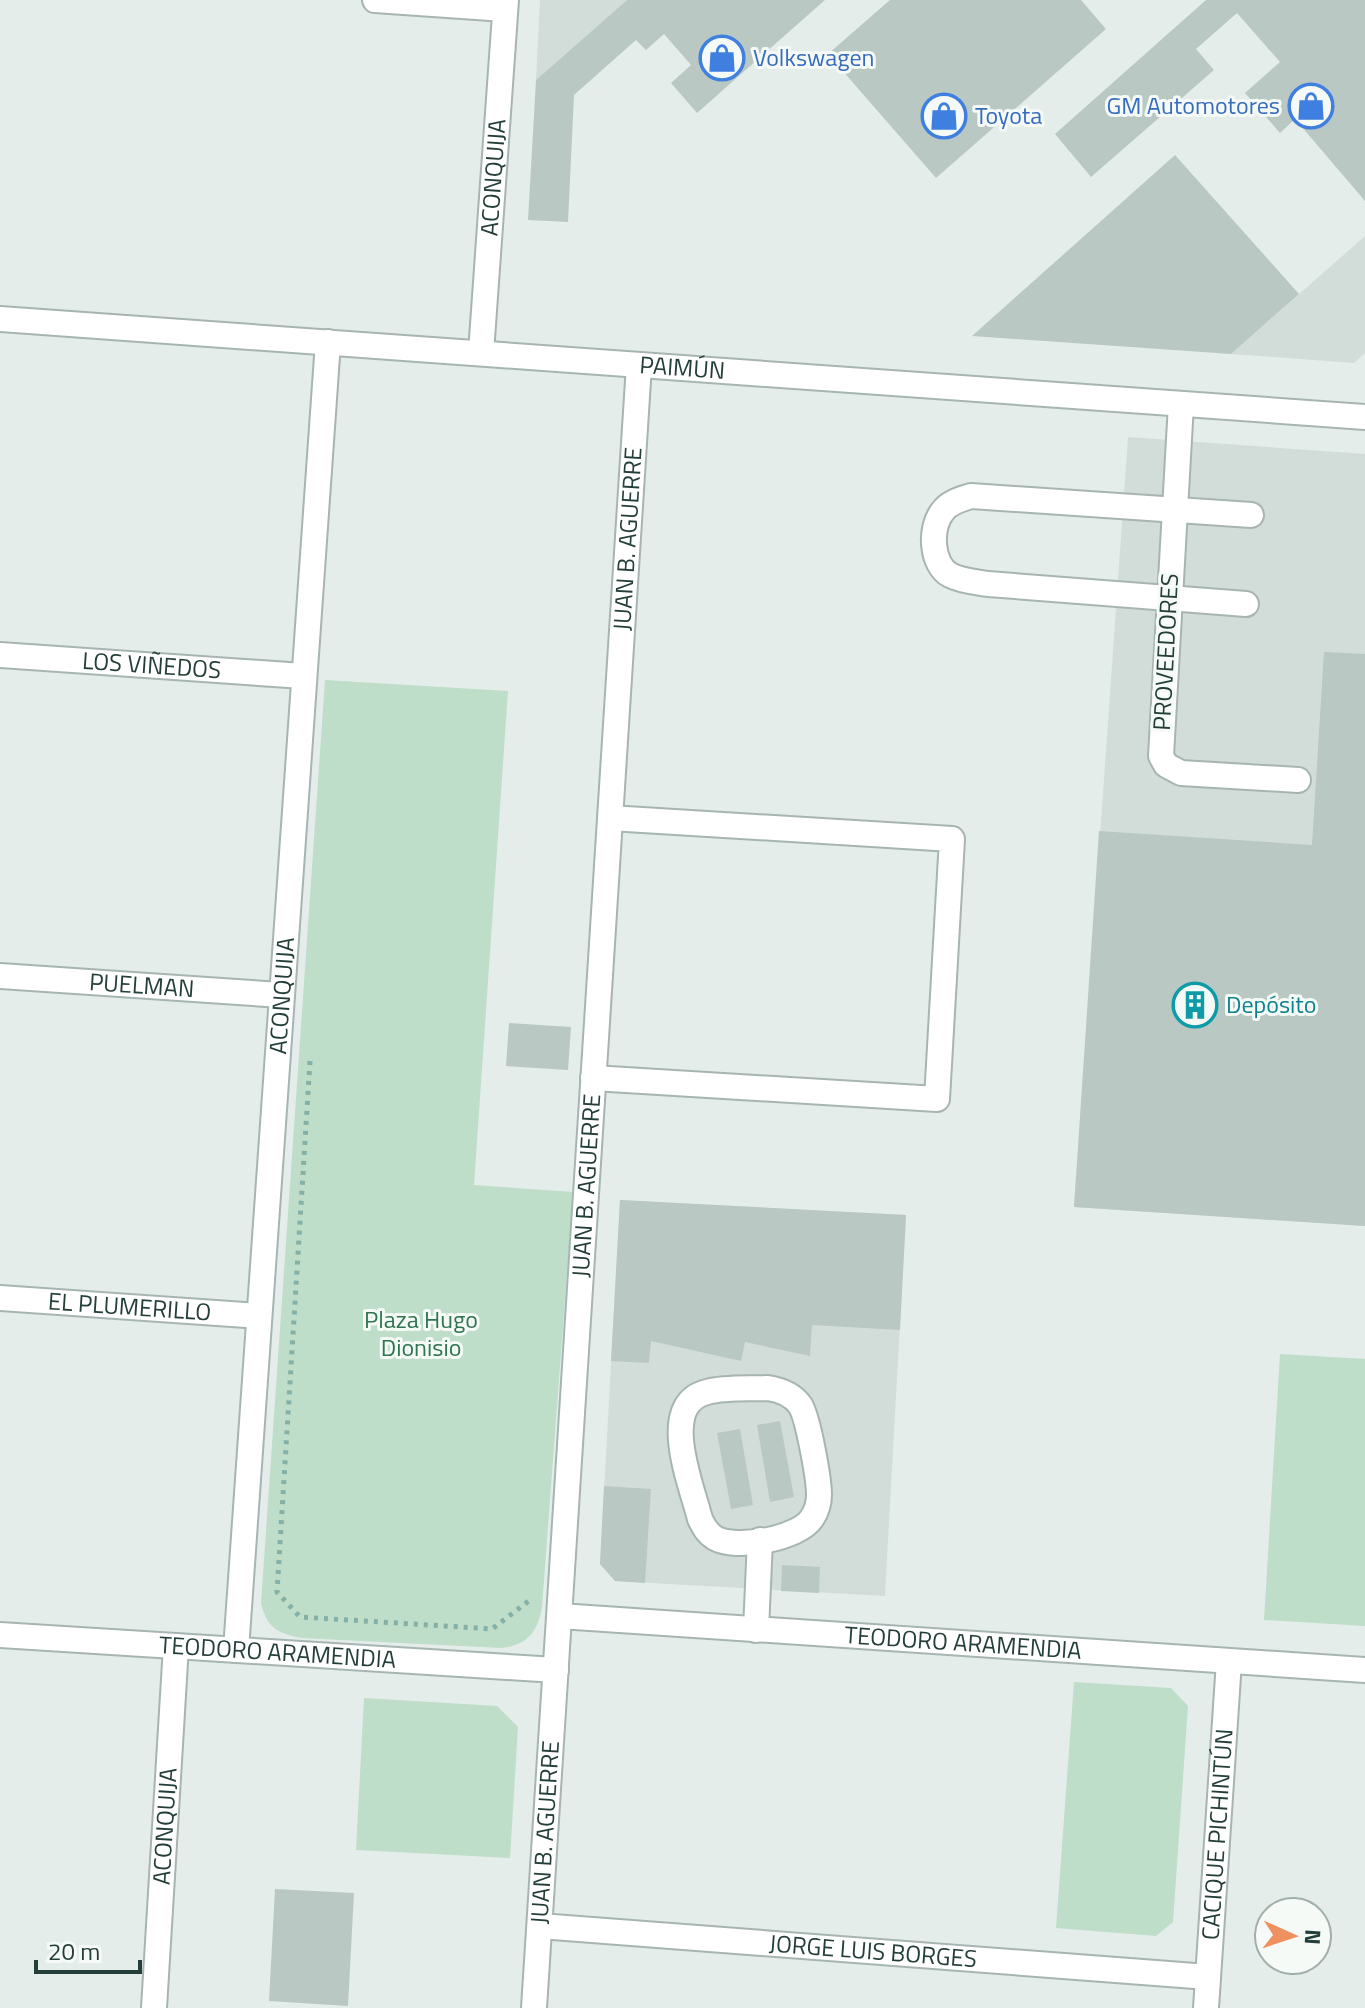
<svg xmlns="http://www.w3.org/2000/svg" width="1365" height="2008" viewBox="0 0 1365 2008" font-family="'Titillium Web',sans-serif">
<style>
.built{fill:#d2ddd9}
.green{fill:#bedec9}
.building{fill:#b9c8c3}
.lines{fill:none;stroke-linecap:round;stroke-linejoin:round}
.minor-casing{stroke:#a7b5b2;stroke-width:28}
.path{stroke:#85b0a6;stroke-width:5;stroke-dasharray:4 6;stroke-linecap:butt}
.minor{stroke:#fff;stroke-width:24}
.labels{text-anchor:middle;stroke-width:6;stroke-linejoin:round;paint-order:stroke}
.shop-label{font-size:24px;fill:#366cbe;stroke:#f5faf7;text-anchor:start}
.street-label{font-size:24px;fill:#243e3a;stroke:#f5faf7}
.culture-label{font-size:24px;fill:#0d838f;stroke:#f5faf7;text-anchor:start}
.park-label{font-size:24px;fill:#2f7550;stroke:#f5faf7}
</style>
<rect width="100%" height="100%" fill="#e4edea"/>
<!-- built -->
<g class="built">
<path d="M540 0H627L536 80Z"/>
<path d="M1365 236V353L1354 363 1231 354Z"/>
<path d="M1128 437 1365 454V1226L1074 1207Z"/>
<path d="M620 1200 906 1215 885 1596 615 1581 600 1564Z"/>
</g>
<!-- green -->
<g class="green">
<path d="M325 680 508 691 474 1185 573 1192 542 1607C538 1632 527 1645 502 1648L301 1638C277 1633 267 1628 261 1603Z"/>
<path d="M1280 1354 1365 1359V1626L1264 1620Z"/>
<path d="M1074 1682 1171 1688 1188 1706 1173 1922 1156 1936 1056 1928Z"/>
<path d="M364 1698 497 1706 518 1727 510 1858 356 1850Z"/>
</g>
<!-- building -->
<g class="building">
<path d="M627 0H825L697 113 671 83 691 65 664 34 646 50 636 40 574 95 568 222 528 220 536 80Z"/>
<path d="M890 0H1081L1106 29 936 178 828 54Z"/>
<path d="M1206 0H1365V201L1295 119 1280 133 1245 93 1280 62 1237 13 1196 49 1214 70 1091 177 1055 134Z"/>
<path d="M1175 155 1299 294 1231 354 972 336Z"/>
<path d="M1324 652 1365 654V1226L1074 1207 1099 831 1312 845Z"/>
<path d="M509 1023 571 1027 568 1070 506 1066Z"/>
<path d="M620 1200 906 1215 900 1330 812 1325 810 1356 745 1342 741 1361 651 1341 649 1363 611 1361Z"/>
<path d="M780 1421 794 1497 770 1502 757 1425Z"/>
<path d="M740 1429 753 1505 731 1509 717 1433Z"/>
<path d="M604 1486 651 1489 645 1583 615 1581 600 1564Z"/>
<path d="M782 1565 820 1567 819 1593 781 1591Z"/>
<path d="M275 1889 354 1893 348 2006 269 2001Z"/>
</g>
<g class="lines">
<!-- minor casing -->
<g class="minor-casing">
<g id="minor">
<path d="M375 0 505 9"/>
<path id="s1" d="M0 319 1365 417"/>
<path id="s2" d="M481 353 506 0"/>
<path d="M1181 404 1161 756 1166 765 1181 773 1298 780"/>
<path d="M1246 604 988 584C976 582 961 581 950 575 931 565 929 527 943 511 949 502 962 499 971 496L1251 515"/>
<path id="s3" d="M0 655 303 676"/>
<path id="s4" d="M0 976 281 995"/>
<path d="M593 1078 937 1099 952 839 610 818"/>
<path id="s5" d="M0 1298 259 1316"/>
<path d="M768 1388C781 1390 792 1394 800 1405 808 1417 819 1479 819 1495 819 1503 816 1512 812 1518 799 1539 735 1550 715 1538 707 1533 704 1527 700 1519 692 1486 657 1404 707 1392 726 1387 748 1389 768 1388Z"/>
<path id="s6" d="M560 1616 1365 1670"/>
<path d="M756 1630 760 1540"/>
<path id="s7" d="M0 1635 556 1670"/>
<path id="s8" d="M236 1650 328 342"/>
<path id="s9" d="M540 1926 1208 1977"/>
<path id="s10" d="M154 2008 176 1646"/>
<path id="s11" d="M534 2008 639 365"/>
<path id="s12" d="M1206 2008 1229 1661"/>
</g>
</g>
<!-- path -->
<path class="path" d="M310 1061 277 1592 300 1617 492 1629 530 1600"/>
<!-- minor -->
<use href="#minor" class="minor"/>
</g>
<!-- icons -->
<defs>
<g id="shop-ring" transform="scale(2.3)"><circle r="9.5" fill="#f5faf7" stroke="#3f7fe0" stroke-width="1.5"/><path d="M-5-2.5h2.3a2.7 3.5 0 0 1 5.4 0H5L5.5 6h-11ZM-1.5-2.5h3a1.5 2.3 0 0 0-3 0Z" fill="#3f7fe0"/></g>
<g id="building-ring" transform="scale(2.3)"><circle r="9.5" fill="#f5faf7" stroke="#0f9aa8" stroke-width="1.5"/><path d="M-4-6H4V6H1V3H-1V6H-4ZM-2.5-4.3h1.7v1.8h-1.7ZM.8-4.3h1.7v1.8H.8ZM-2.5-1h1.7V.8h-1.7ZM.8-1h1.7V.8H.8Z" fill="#0f9aa8"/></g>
</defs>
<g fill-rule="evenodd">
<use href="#shop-ring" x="722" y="58"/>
<use href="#shop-ring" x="1311" y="106"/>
<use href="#shop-ring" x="944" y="116"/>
<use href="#building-ring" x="1195" y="1005"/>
</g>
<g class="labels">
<!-- shop labels -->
<g class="shop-label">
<text x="753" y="66">Volkswagen</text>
<text x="1280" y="114" text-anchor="end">GM Automotores</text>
<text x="975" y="124">Toyota</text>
</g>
<!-- street labels -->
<g class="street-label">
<text dy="8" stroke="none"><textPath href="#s2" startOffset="176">ACONQUIJA</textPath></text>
<text dy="8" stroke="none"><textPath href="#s1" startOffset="684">PAIMÚN</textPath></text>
<text dy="8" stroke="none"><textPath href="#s11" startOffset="1472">JUAN B. AGUERRE</textPath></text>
<text transform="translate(1166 652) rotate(-87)" y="8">PROVEEDORES</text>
<text dy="8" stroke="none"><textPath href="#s3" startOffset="152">LOS VIÑEDOS</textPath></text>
<text dy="8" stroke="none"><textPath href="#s4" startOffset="142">PUELMAN</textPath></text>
<text dy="8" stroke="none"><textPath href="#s8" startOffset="656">ACONQUIJA</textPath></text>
<text dy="8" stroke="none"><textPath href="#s11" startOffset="824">JUAN B. AGUERRE</textPath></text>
<text dy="8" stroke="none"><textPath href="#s5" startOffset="130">EL PLUMERILLO</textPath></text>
<text dy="8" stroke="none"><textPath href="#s6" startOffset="404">TEODORO ARAMENDIA</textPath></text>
<text dy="8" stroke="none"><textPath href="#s7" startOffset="278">TEODORO ARAMENDIA</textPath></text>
<text dy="8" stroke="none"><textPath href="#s10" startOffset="182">ACONQUIJA</textPath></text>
<text dy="8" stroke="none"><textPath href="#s11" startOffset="176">JUAN B. AGUERRE</textPath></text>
<text dy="8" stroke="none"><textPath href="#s12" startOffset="174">CACIQUE PICHINTÚN</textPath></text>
<text dy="8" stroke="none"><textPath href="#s9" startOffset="334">JORGE LUIS BORGES</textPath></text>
</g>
<!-- culture labels -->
<g class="culture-label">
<text x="1226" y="1013">Depósito</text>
</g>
<!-- park labels -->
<g class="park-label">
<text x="421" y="1328">Plaza Hugo<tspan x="421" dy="28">Dionisio</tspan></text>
</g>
</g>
<!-- north arrow -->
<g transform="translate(1293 1936) rotate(93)"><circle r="38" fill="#f5faf7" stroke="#a1afab" stroke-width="2"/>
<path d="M0-6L14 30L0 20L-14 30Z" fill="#ef9061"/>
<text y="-12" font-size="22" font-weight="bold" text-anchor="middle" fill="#243e3a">N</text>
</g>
<!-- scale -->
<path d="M36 1960v12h104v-12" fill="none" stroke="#243e3a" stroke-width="4"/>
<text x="48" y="1960" font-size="24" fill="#243e3a" stroke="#f5faf7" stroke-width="6" paint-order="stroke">20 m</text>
</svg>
